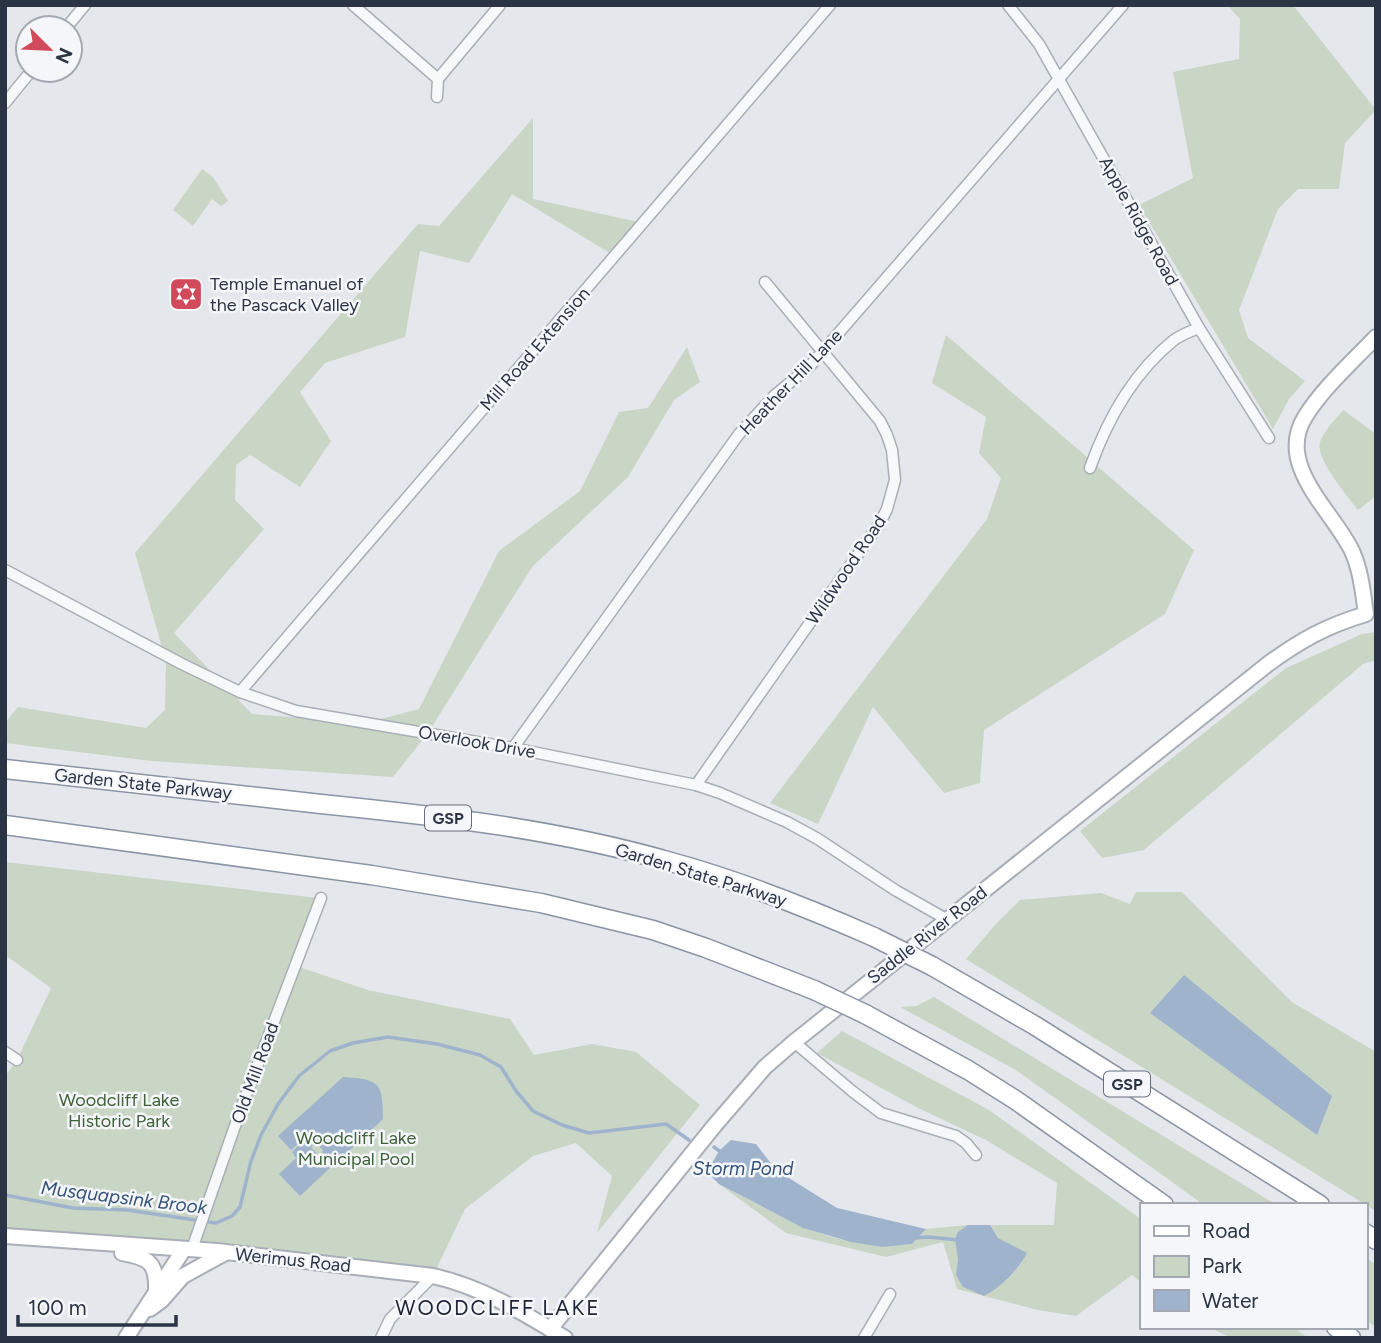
<svg xmlns="http://www.w3.org/2000/svg" width="1381" height="1343" viewBox="0 0 1381 1343" font-family="Figtree,sans-serif">
<style>
.green{fill:#c9d6c5}
.water{fill:#9fb4cc}
.lines{fill:none;stroke-linecap:round;stroke-linejoin:round}
.stream{stroke:#9fb4cc;stroke-width:3.5}
.minor-casing{stroke:#a9aeb7;stroke-width:13}
.secondary-casing{stroke:#a9aeb7;stroke-width:18}
.motorway-casing{stroke:#8b94a3;stroke-width:21}
.minor{stroke:#f7f8fa;stroke-width:10}
.secondary{stroke:#fff;stroke-width:14}
.motorway{stroke:#fff;stroke-width:18}
.motorway-bridge-casing{stroke:#8b94a3;stroke-width:21;stroke-linecap:butt}
.motorway-bridge{stroke:#fff;stroke-width:18}
.labels{text-anchor:middle;stroke-width:5;stroke-linejoin:round;paint-order:stroke}
.shield{fill:#f4f6f9;stroke:#676e7b;stroke-width:2}
.shield-label{font-size:16px;font-weight:bold;fill:#2b3445}
.street-label{font-size:18px;fill:#2b3445;stroke:#f4f6f9}
.poi-label{font-size:18px;fill:#2b3445;stroke:#f4f6f9;text-anchor:start}
.park-label{font-size:18px;fill:#3f6138;stroke:#f4f6f9}
.water-label{font-size:19px;font-style:italic;fill:#34527a;stroke:#f4f6f9}
.quarter-label{font-size:21px;letter-spacing:2px;fill:#1d2536;stroke:#f4f6f9}
</style>
<rect width="100%" height="100%" fill="#e4e7ec"/>
<!-- green -->
<g class="green">
<path d="M1227 5H1293L1376 110 1345 143 1339 189H1298L1278 209 1239 310 1248 338 1305 381 1289 399 1273 429 1139 205 1193 178 1173 72 1239 59 1240 19Z"/>
<path d="M533 118V199L643 223 615 256 512 194 469 263 420 251 405 337 325 363 300 392 331 441 300 487 250 455 236 465 235 500 264 529 174 633 252 714 365 723 419 709 499 551 580 491 619 412 648 408 687 347 700 382 674 400 628 477 532 567 428 733 393 777 152 761 5 743V723L18 707 146 728 165 710 166 661 135 553 418 224 439 226Z"/>
<path d="M202 169 213 177 228 201 221 206 212 199 193 226 173 210Z"/>
<path d="M946 335 1194 550 1165 614 984 730 980 783 944 793 873 707 818 824 770 803 987 519 1001 478 979 453 986 417 932 383Z"/>
<path d="M1343 410 1376 434V496L1358 510C1347 495 1315 459 1320 442 1325 429 1335 420 1343 410Z"/>
<path d="M1376 632V660L1363 664 1144 850 1102 858 1080 831 1286 668 1362 634Z"/>
<path d="M5 862 318 898 299 967 368 990 510 1019 534 1055 592 1044 636 1052 700 1105 597 1233 612 1176 576 1143 533 1156 465 1209 433 1276 5 1236V1076L17 1060 51 988 5 955Z"/>
<path d="M1136 892H1182L1292 1002 1376 1052V1211L966 959 995 925 1020 900 1101 893 1130 904Z"/>
<path d="M934 997 1277 1205H1204L1016 1070 900 1007 916 1006Z"/>
<path d="M842 1031 989 1110 1141 1219V1282L1132 1275 1076 1316 1038 1310 957 1289 943 1242 886 1257 786 1233 719 1184C785 1218 834 1252 912 1244L926 1229 968 1225H1054L1057 1183 986 1140 918 1108 817 1053Z"/>
<path d="M1365 1258 1376 1264V1327L1365 1320Z"/>
<path d="M1209 1327H1293L1308 1338H1231Z"/>
</g>
<!-- water -->
<g class="water">
<path d="M1184 975 1332 1096 1317 1135 1150 1013Z"/>
<path d="M343 1077C380 1079 383 1083 383 1119L334 1165 322 1152 323 1150 319 1146 323 1142 320 1139 311 1147 330 1168 300 1196 279 1174 296 1158 292 1152 309 1135 291 1150 278 1136Z"/>
<path d="M731 1140 756 1144 776 1170 837 1208 926 1229 912 1244 882 1247 851 1242 803 1228 719 1184 707 1172 719 1151Z"/>
<path d="M968 1225H990L998 1238 1027 1253C1018 1270 1001 1287 984 1296L963 1287 956 1275 958 1259 955 1239 958 1232Z"/>
</g>
<g class="lines">
<!-- stream -->
<g class="stream">
<path d="M714 1147 722 1153"/>
<path d="M5 1195 73 1208 127 1210 216 1223 232 1216 240 1207 251 1161 261 1135 278 1104 299 1076 330 1051 353 1043 388 1037 437 1044 480 1055 501 1067 516 1091 533 1111 562 1125 589 1133 666 1124 689 1140"/>
<path d="M914 1238 928 1237 959 1240"/>
</g>
<!-- minor casing -->
<g class="minor-casing">
<g id="minor">
<path d="M353 5 438 79 437 97"/>
<path d="M1008 5 1039 44 1199 328 1269 438"/>
<path d="M66 28 85 5"/>
<path d="M438 79 500 5"/>
<path d="M5 103 32 70"/>
<path d="M1090 468C1107 420 1133 373 1174 340 1181 335 1191 331 1199 328"/>
<path d="M5 570 182 664 240 692 296 711 513 748 696 785 720 793 787 822 818 839 895 890 946 919"/>
<path d="M240 692 830 5"/>
<path d="M513 748 739 434 775 395 810 366 1123 5"/>
<path d="M696 785 880 523 887 509 895 480 892 450 887 435 880 421 765 282"/>
<path d="M794 1042 852 1091 881 1113 956 1136 966 1143 976 1155"/>
<path d="M5 1052 17 1060"/>
<path d="M192 1249 243 1103 321 898"/>
<path d="M381 1338 390 1319 433 1276"/>
<path d="M864 1338 890 1294"/>
</g>
</g>
<!-- secondary casing -->
<g class="secondary-casing">
<g id="secondary">
<path d="M5 1236 217 1251 433 1276C482 1287 522 1312 565 1338"/>
<path d="M122 1253C149 1258 157 1262 156 1291"/>
<path d="M150 1309 162 1300 183 1276 225 1253"/>
<path d="M550 1329 715 1125 765 1067 794 1042 1268 664C1301 640 1326 626 1366 614 1363 593 1361 571 1352 551 1333 511 1275 465 1305 417 1322 389 1353 361 1376 337"/>
<path d="M126 1338 184 1249"/>
</g>
</g>
<!-- motorway casing -->
<g class="motorway-casing">
<g id="motorway">
<path d="M5 769C111 781 216 792 321 804 439 816 557 829 671 862 741 881 808 908 874 937"/>
<path d="M5 825 371 875 541 903 653 930 706 948 814 990"/>
<path d="M932 966 1034 1025 1320 1205"/>
<path d="M865 1014 968 1070 1017 1101 1164 1205"/>
<path d="M1365 1233 1376 1240"/>
<path d="M1336 1327 1351 1338"/>
</g>
</g>
<!-- minor -->
<use href="#minor" class="minor"/>
<!-- secondary -->
<use href="#secondary" class="secondary"/>
<!-- motorway -->
<use href="#motorway" class="motorway"/>
<!-- motorway-bridge casing -->
<g class="motorway-bridge-casing">
<g id="motorway-bridge">
<path d="M874 937 932 966"/>
<path d="M814 990 865 1014"/>
</g>
</g>
<!-- motorway-bridge -->
<use href="#motorway-bridge" class="motorway-bridge"/>
</g>
<!-- icons -->
<defs>
<g id="synagogue-square" transform="scale(1.75)"><rect x="-9" y="-9" width="18" height="18" rx="4" fill="#d1495b" stroke="#f4f6f9"/><path d="M0-6.5L5.6 3.2H-5.6ZM0 6.5L5.6-3.2H-5.6Z" fill="#fff"/></g>
</defs>
<g fill-rule="evenodd">
<use href="#synagogue-square" x="186" y="294"/>
</g>
<g class="labels">
<!-- shield labels -->
<g class="shield">
<rect x="425" y="805.5" width="46" height="25" rx="5"/>
<rect x="1104" y="1071.5" width="46" height="25" rx="5"/>
</g>
<g class="shield-label">
<text x="448" y="824">GSP</text>
<text x="1127" y="1090">GSP</text>
</g>
<!-- street labels -->
<g class="street-label">
<text transform="translate(1139 221) rotate(61)" y="6">Apple Ridge Road</text>
<text transform="translate(535 349) rotate(-49)" y="6">Mill Road Extension</text>
<text transform="translate(791 382) rotate(-46)" y="6">Heather Hill Lane</text>
<text transform="translate(846 570) rotate(-56)" y="6">Wildwood Road</text>
<text transform="translate(477 742) rotate(10)" y="6">Overlook Drive</text>
<text transform="translate(143 784) rotate(6)" y="6">Garden State Parkway</text>
<text transform="translate(701 875) rotate(17)" y="6">Garden State Parkway</text>
<text transform="translate(927 935) rotate(-38)" y="6">Saddle River Road</text>
<text transform="translate(255 1073) rotate(-70)" y="6">Old Mill Road</text>
<text transform="translate(293 1260) rotate(6)" y="6">Werimus Road</text>
</g>
<!-- poi labels -->
<g class="poi-label">
<text x="210" y="290">Temple Emanuel of<tspan x="210" dy="21">the Pascack Valley</tspan></text>
</g>
<!-- park labels -->
<g class="park-label">
<text x="119" y="1106">Woodcliff Lake<tspan x="119" dy="21">Historic Park</tspan></text>
<text x="356" y="1144">Woodcliff Lake<tspan x="356" dy="21">Municipal Pool</tspan></text>
</g>
<!-- water labels -->
<g class="water-label">
<text x="743" y="1175">Storm Pond</text>
<text transform="translate(124 1197) rotate(7)" y="7">Musquapsink Brook</text>
</g>
<!-- quarter labels -->
<g class="quarter-label">
<text x="498" y="1315">WOODCLIFF LAKE</text>
</g>
</g>
<!-- border -->
<rect width="1381" height="1343" fill="none" stroke="#2b3445" stroke-width="14"/>
<!-- legend -->
<rect x="1140" y="1203" width="228" height="126" fill="#f4f6f9" stroke="#a4a8b1" stroke-width="2"/>
<rect x="1154" y="1226" width="35" height="10" fill="#ffffff" stroke="#a4a8b1" stroke-width="2"/>
<text x="1202" y="1238" font-size="21" fill="#2b3445">Road</text>
<rect x="1154" y="1256" width="35" height="21" fill="#c9d6c5" stroke="#a4a8b1" stroke-width="2"/>
<text x="1202" y="1273" font-size="21" fill="#2b3445">Park</text>
<rect x="1154" y="1290" width="35" height="21" fill="#9fb4cc" stroke="#a4a8b1" stroke-width="2"/>
<text x="1202" y="1308" font-size="21" fill="#2b3445">Water</text>
<!-- north arrow -->
<g transform="translate(49 49) rotate(114)"><circle r="33" fill="#f4f6f9" stroke="#a4a8b1" stroke-width="2"/>
<path d="M0-5L12 26L0 18L-12 26Z" fill="#d1495b"/>
<text y="-10" font-size="19" font-weight="bold" text-anchor="middle" fill="#2b3445">N</text>
</g>
<!-- scale -->
<path d="M18 1315v10h158v-10" fill="none" stroke="#2b3445" stroke-width="3.5"/>
<text x="28" y="1315" font-size="21" fill="#2b3445" stroke="#f4f6f9" stroke-width="5" paint-order="stroke">100 m</text>
</svg>
